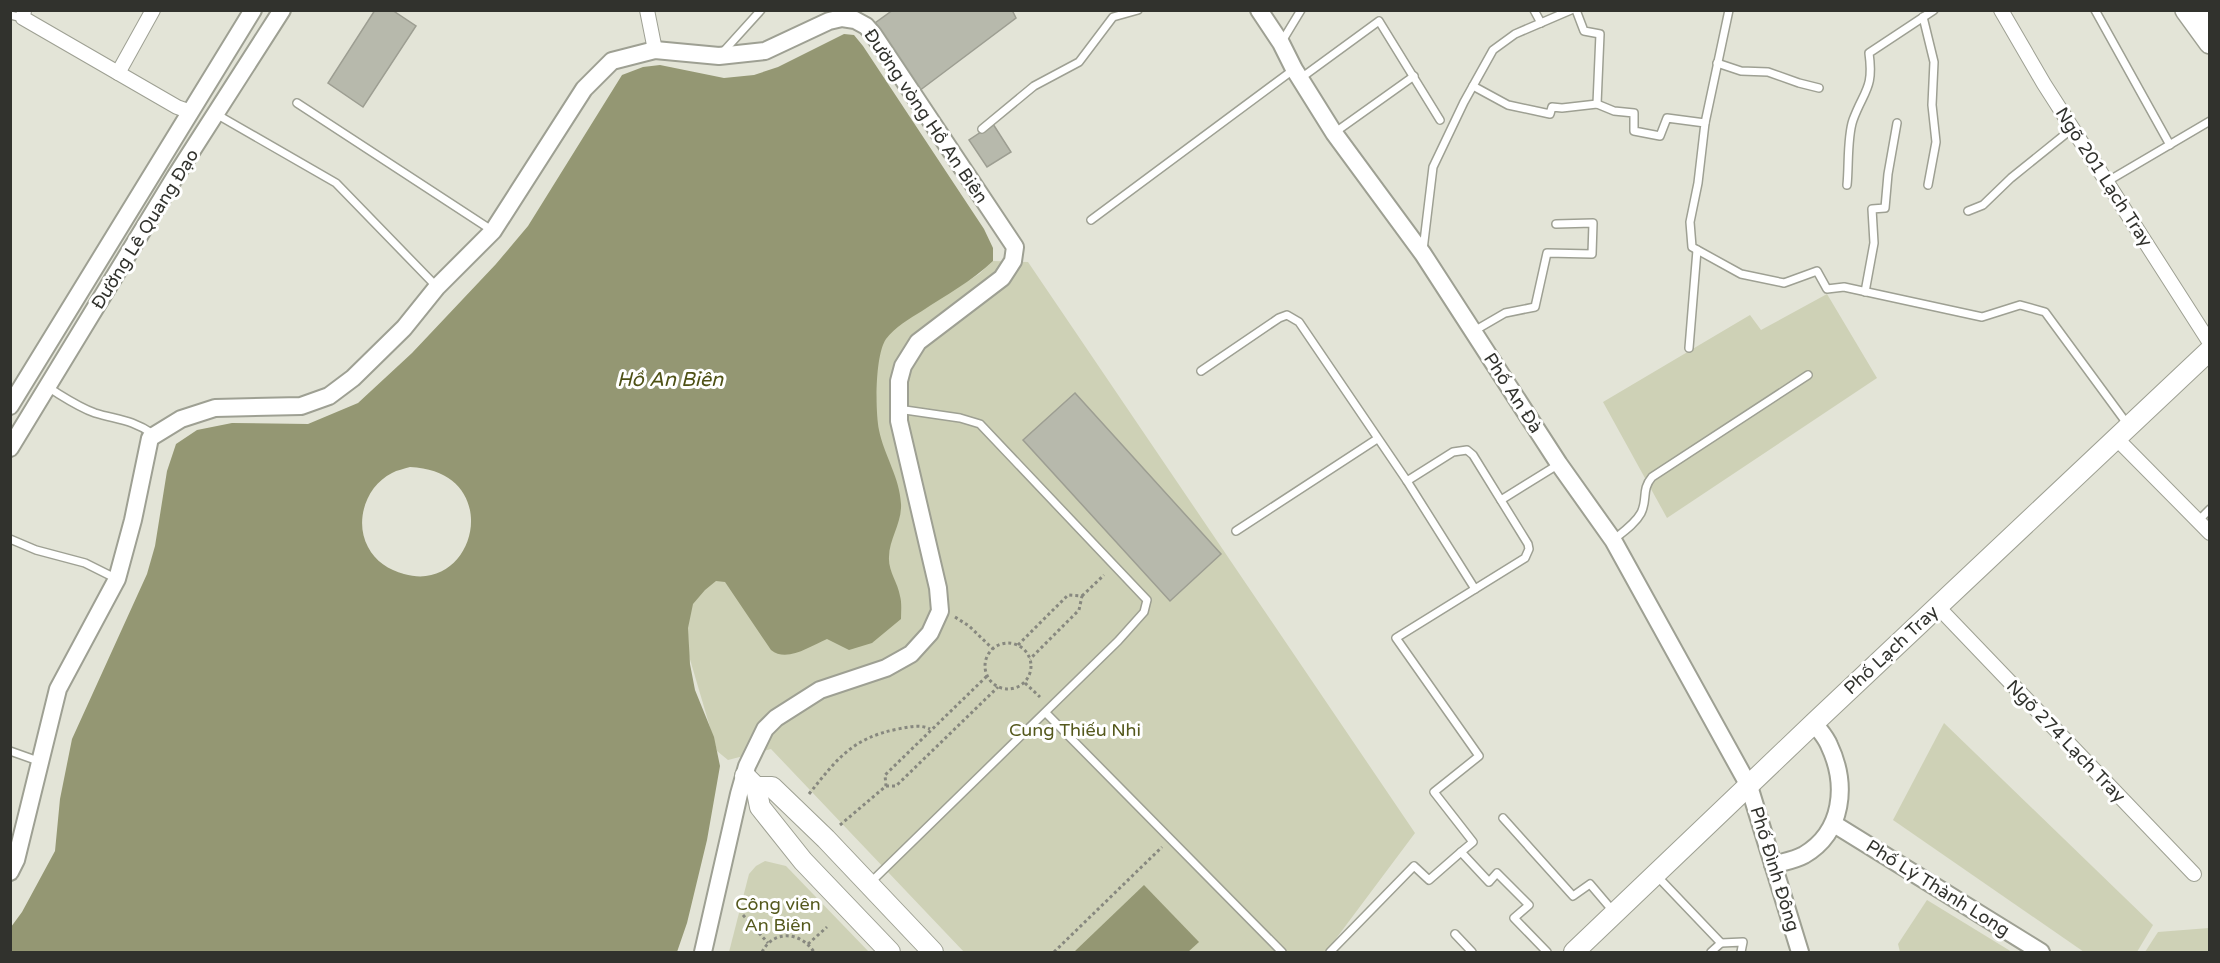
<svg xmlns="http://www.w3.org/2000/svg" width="2220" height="963" viewBox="0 0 2220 963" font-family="'Varela Round',sans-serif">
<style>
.green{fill:#ced1b6}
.water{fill:#949773;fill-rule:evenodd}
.building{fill:#b7b9ac;stroke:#9d9e92;stroke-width:1.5}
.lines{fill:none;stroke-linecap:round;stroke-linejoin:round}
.service-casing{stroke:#9ea093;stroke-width:10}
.minor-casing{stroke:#9ea093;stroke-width:16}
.tertiary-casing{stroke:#9ea093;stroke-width:20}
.secondary-casing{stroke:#9ea093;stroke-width:22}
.primary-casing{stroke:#9ea093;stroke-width:24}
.trunk-casing{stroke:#9ea093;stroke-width:26}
.path{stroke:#87887f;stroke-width:3;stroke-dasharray:3 3;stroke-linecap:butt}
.service{stroke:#fff;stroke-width:7}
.minor{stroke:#fff;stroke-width:14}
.tertiary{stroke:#fff;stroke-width:16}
.secondary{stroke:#fff;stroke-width:20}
.primary{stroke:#fff;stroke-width:21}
.trunk{stroke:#fff;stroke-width:22}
.labels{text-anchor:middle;stroke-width:6;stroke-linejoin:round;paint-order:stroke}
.street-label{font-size:18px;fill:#31322d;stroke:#fff}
.park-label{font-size:18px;fill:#54581c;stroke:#fff}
.water-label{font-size:20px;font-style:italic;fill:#4e5115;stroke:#fff}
</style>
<rect width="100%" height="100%" fill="#e3e4d7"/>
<!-- green -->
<g class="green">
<path d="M993 261 1028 262 1415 833 1326 952H964L771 749 728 760 717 751 689 656 686 593 867 433 879 337 979 274Z"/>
<path d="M1827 294 1877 378 1667 518 1603 402 1750 315 1761 330Z"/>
<path d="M1944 723 2153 925 2137 952H2084L1893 820Z"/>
<path d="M765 861 786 866 869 952H729L749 874 756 866Z"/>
<path d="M1927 900 2012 952H1900L1898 944Z"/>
<path d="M2209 928V952H2145L2158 932Z"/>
</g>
<!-- water -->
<g class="water">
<path d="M844 34 854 35 863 46 984 229 993 248V261C972 281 946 295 922 311 909 319 895 327 886 339 875 355 875 410 879 430 884 455 900 478 901 504 902 523 889 539 889 557 888 571 898 583 900 596 902 603 901 612 901 619L872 643 849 650 827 639C810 646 787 663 771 650L725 582 716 581 705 590 693 604 688 628 690 664 695 690 714 737 720 766 707 840 687 923 677 952H11V927L22 912 55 851 60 799 72 739 147 574 155 546 167 471 176 444 197 430 232 423 308 424 358 403 412 353 496 264 528 226 622 75 643 67 660 65 724 78 754 75 778 67ZM410 467C506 471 477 595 404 574 389 570 375 561 368 547 354 521 366 486 392 473 397 470 404 469 410 467Z"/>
<path d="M1144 885 1199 942 1188 952H1074Z"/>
</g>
<!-- building -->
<g class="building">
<path d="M375 10H392L416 26 363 107 328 83Z"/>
<path d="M893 10H1012L1016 18 919 91 875 23Z"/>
<path d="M993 124 1011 152 987 167 969 140Z"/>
<path d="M1075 393 1221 554 1170 601 1023 440Z"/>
</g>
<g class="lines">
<!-- service casing -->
<g class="service-casing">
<g id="service">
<path d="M1534 10 1541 23"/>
<path d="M1576 10 1584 31 1600 34 1597 104"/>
<path d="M2095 10 2170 145"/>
<path d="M10 15 23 18"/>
<path d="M1923 17 1934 62 1932 105 1936 142 1928 185"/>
<path d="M1281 43 1301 10"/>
<path d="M723 52 761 10"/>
<path d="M1717 63 1741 71 1768 72 1799 83 1819 88"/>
<path d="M1301 78 1379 21 1440 120"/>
<path d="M1473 86 1508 105 1550 114 1552 107 1562 108 1597 104 1614 111 1634 113V131L1660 136 1667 118 1705 123 1698 183 1690 222 1692 247 1741 274 1784 283 1817 271 1827 289 1844 287 1982 317 2020 305 2045 312 2128 425"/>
<path d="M297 103 493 231"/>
<path d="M216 114 336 183 437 287"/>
<path d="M1705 123 1729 10"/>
<path d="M982 129 1034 86 1079 62 1113 17 1138 10"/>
<path d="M1334 133 1414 76"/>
<path d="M2108 181 2210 121"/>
<path d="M1847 185C1849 166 1847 137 1853 120 1864 90 1874 89 1869 53L1934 10"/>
<path d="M1968 211 1983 205 2011 178 2073 128"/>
<path d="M1091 220 1293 70"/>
<path d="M1423 250 1433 167 1464 102 1493 50 1515 34 1571 10"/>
<path d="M1865 292 1874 243 1872 209 1885 208 1888 174 1897 123"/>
<path d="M1474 331 1505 313 1535 307 1547 253 1592 254 1593 223 1556 224"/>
<path d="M1689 348 1697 250"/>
<path d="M1201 371 1279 318 1287 315 1299 322 1407 481 1475 589"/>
<path d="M49 388C64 397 78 407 95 413 118 420 131 419 153 434"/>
<path d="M1407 481 1453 452 1467 450 1473 455 1528 544 1529 549 1525 558 1396 638 1479 756 1434 792 1473 842 1461 852"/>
<path d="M1501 500 1559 464"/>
<path d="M2198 521 2210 509"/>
<path d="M1236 531 1377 439"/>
<path d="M10 539 36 550 85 563 117 579"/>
<path d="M1613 540C1623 532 1635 524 1641 513 1648 499 1641 490 1652 477L1808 375"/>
<path d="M1046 713 1282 952"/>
<path d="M10 751 41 762"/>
<path d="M1503 818 1573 896 1590 884 1613 911"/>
<path d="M1657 876 1721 943 1711 952"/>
<path d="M870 883 1118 641 1144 612 1147 600 980 424 960 418 898 409"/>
<path d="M1455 934 1472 952"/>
<path d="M1721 943 1743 942 1741 952"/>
<path d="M1330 952 1414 866 1429 880 1461 852 1489 882 1497 873 1529 905 1514 918 1547 952"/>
</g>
</g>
<!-- minor casing -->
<g class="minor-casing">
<g id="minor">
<path d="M24 10 23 18 177 107 191 112"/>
<path d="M647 10 655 50"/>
<path d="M2001 10 2044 84 2210 343"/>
<path d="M118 73 153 10"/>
<path d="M2116 438 2210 533"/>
<path d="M1938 607 2194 874"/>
</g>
</g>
<!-- tertiary casing -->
<g class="tertiary-casing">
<g id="tertiary">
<path d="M1259 10 1281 43 1294 69 1334 133 1423 254 1559 464 1613 540 1749 786 1800 952"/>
<path d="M10 406 253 10"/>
<path d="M10 448 175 177 282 10"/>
<path d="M1834 824 2041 952"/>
<path d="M1773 865C1783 862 1795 860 1804 855 1843 832 1848 785 1829 745 1826 737 1819 730 1814 723"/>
<path d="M10 872 16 860 58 689 117 579 133 520 150 438 181 419 215 408 301 406 329 396 353 378 404 328 437 287 493 231 584 89 612 61 655 50 719 56 765 51 829 21 842 18 855 20 866 26 873 34 1015 247 1013 261 1002 278 918 342 903 366 899 381V421L938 588 940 611 930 633 911 654 886 668 820 690 776 718 765 729 747 766 739 794 703 952"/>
</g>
</g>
<!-- secondary casing -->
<g class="secondary-casing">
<g id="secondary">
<path d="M745 776 756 787 760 807 803 861 890 952"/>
<path d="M756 787H772L826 839 933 952"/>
<path d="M1574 952 1814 723 2210 350"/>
</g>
</g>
<!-- primary casing -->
<g class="primary-casing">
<path id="primary" d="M2186 10 2210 43"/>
</g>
<!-- trunk casing -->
<g class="trunk-casing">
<path id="trunk" d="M2205 10 2210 18"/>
</g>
<!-- path -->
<g class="path">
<path d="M1082 596 1104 575"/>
<path d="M955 617 969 626 993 649"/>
<circle cx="1008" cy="666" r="23"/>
<path d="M1018 645 1068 595 1082 596 1079 610 1030 659"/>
<path d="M1025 683 1040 697"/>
<path d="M886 786H896L998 687"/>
<path d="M809 794C837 759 852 738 898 729 909 727 920 724 930 729"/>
<path d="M840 825 886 786 885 775 987 676"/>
<path d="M743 915 768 943"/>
<path d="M808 944 827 927"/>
<path d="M762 952C774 929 801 932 814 952"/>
<path d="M1054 952 1162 847"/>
</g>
<!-- service -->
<use href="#service" class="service"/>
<!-- minor -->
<use href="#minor" class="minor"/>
<!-- tertiary -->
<use href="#tertiary" class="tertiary"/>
<!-- secondary -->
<use href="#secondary" class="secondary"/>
<!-- primary -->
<use href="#primary" class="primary"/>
<!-- trunk -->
<use href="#trunk" class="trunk"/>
</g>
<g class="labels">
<!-- street labels -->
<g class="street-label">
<text transform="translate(926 116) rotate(56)" y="6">Đường vòng Hồ An Biên</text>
<text transform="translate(2104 177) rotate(57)" y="6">Ngõ 201 Lạch Tray</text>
<text transform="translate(145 229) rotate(-58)" y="6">Đường Lê Quang Đạo</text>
<text transform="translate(1513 393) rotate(57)" y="6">Phố An Đà</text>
<text transform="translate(1891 650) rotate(-43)" y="6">Phố Lạch Tray</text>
<text transform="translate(2066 741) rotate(46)" y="6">Ngõ 274 Lạch Tray</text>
<text transform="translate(1775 869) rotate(73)" y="6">Phố Đình Đông</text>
<text transform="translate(1938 888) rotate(32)" y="6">Phố Lý Thành Long</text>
</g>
<!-- park labels -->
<g class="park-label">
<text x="1075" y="736">Cung Thiếu Nhi</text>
<text x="778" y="910">Công viên<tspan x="778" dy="21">An Biên</tspan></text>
</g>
<!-- water labels -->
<g class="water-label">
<text x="670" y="386">Hồ An Biên</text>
</g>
</g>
<!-- border -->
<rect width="2220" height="963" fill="none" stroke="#31322d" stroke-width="24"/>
</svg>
